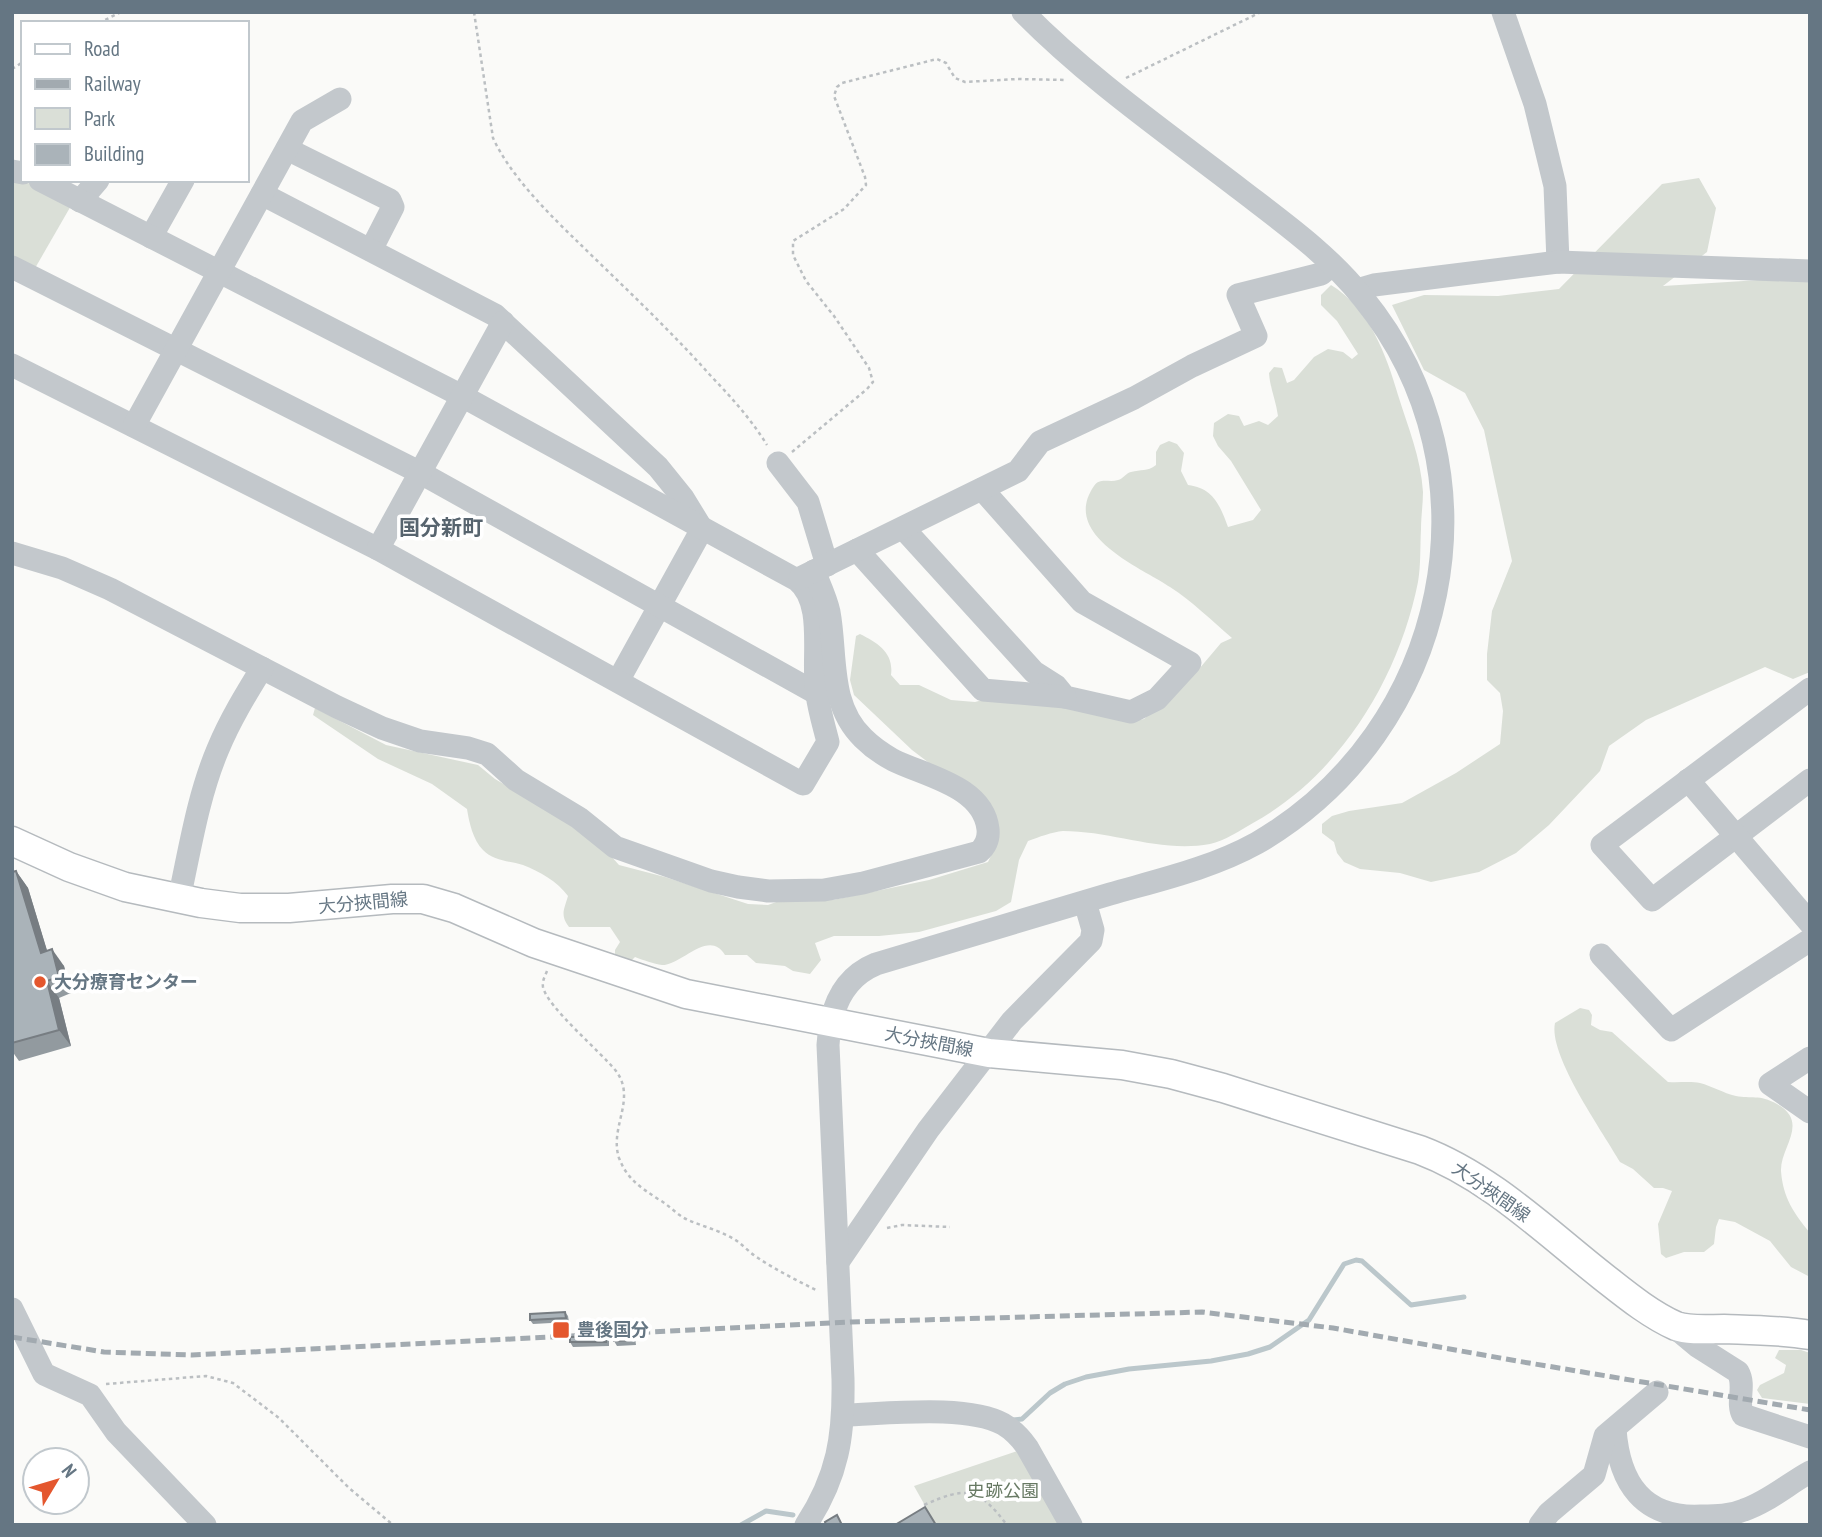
<svg xmlns="http://www.w3.org/2000/svg" width="1822" height="1537" viewBox="0 0 1822 1537" font-family="'PT Sans Narrow','Noto Sans JP',sans-serif">
<style>
.green{fill:#dadfd7}
.lines{fill:none;stroke-linecap:round;stroke-linejoin:round}
.stream{stroke:#bbc7cb;stroke-width:5}
.major-casing{stroke:#b5babe;stroke-width:31}
.path{stroke:#bbbfc2;stroke-width:2.5;stroke-dasharray:3.5 3.5;stroke-linecap:butt}
.minor{stroke:#c3c8cc;stroke-width:23}
.major{stroke:#fff;stroke-width:28}
.rail{stroke:#a2aab0;stroke-width:5;stroke-dasharray:10 5;stroke-linecap:butt}
.wall{fill:#929a9f}
.shaded-wall{fill:#777d82}
.building{fill:#aab3b9;stroke:#777d82;stroke-width:2}
.poi-dot{fill:#e4572e;stroke:#fff;stroke-width:2.5}
.labels{text-anchor:middle;stroke-width:7;stroke-linejoin:round;paint-order:stroke}
.street-label{font-size:18px;fill:#657683;stroke:#fff}
.poi-label{font-size:18px;font-weight:bold;fill:#657683;stroke:#fff;text-anchor:start}
.park-label{font-size:18px;fill:#687a64;stroke:#fff}
.quarter-label{font-size:21px;font-weight:bold;fill:#57646e;stroke:#fff}
</style>
<rect width="100%" height="100%" fill="#fafaf8"/>
<!-- green -->
<g class="green">
<path d="M1699 178 1716 208 1707 252 1663 286 1810 277V672L1793 679 1765 667 1646 720 1609 746 1600 771 1549 825 1516 853 1479 872 1431 882 1400 873 1360 869 1344 862 1337 853 1334 842 1322 833V824L1332 816 1349 811 1402 803 1456 773 1500 744 1503 711 1500 693 1487 680V654L1492 611 1512 561 1484 430 1465 393 1424 370 1392 305 1424 295 1498 296 1559 289 1662 184Z"/>
<path d="M12 179H20L72 204 34 270 12 260Z"/>
<path d="M1331 285C1369 308 1386 354 1398 395 1408 427 1421 458 1423 492 1423 504 1421 517 1421 529 1420 546 1421 565 1418 582 1399 678 1340 775 1253 823 1241 830 1224 841 1210 844 1160 853 1113 831 1063 831 1052 832 1039 837 1028 841L1019 860 1011 902 996 911 919 932 879 936H834L815 943 821 960 810 974 793 971 785 966 756 963 747 955H725C709 928 682 965 662 965 654 964 643 960 635 957L628 964 615 958V950L620 942 610 927H569C560 915 564 910 568 896 558 882 539 871 523 865 510 861 493 861 483 850 473 840 469 822 467 809L432 784 378 759 313 715 315 708 386 745 478 765 495 779 595 838 619 865 665 877 748 904 768 905 779 901 833 900 929 880 988 862 998 841 941 772 912 750 854 695 850 680 856 636 860 634C878 643 894 653 891 675L900 685H919L951 700 975 702 994 697 1031 700 1129 722 1144 719 1199 669 1221 643 1232 638C1212 621 1192 601 1170 587 1140 567 1060 535 1094 486 1100 477 1109 483 1118 480 1123 479 1126 473 1131 472 1141 469 1147 472 1156 465V452L1160 445 1169 441 1177 444 1184 453 1181 471 1188 485C1213 488 1220 505 1228 527L1253 520 1261 510 1231 461 1218 446 1213 436 1214 423 1228 414 1239 416 1244 426 1259 421 1268 425 1278 416C1276 401 1270 388 1269 373L1274 367 1282 368 1287 383 1294 380 1314 357 1328 349 1343 352 1352 359 1358 354 1337 321 1321 305V295Z"/>
<path d="M1580 1008 1589 1010 1592 1015 1591 1025 1600 1030 1612 1032 1668 1082C1678 1083 1690 1081 1700 1083 1712 1086 1723 1093 1736 1096 1751 1099 1759 1094 1777 1104 1810 1123 1780 1147 1781 1171 1783 1198 1794 1213 1810 1233V1277L1791 1267 1770 1241 1735 1222 1719 1219 1716 1227 1714 1244 1704 1252H1684L1666 1258 1661 1254 1658 1224 1672 1191 1663 1188H1654L1633 1169 1620 1162C1603 1132 1548 1055 1555 1023Z"/>
<path d="M1779 1350H1801L1810 1353V1404L1762 1398 1757 1390 1760 1385 1784 1373 1786 1365 1775 1358Z"/>
<path d="M1020 1450 1061 1525H936L914 1486Z"/>
</g>
<g class="lines">
<!-- stream -->
<g class="stream">
<path d="M1013 1420 1022 1419 1050 1393 1065 1384 1086 1377 1129 1369 1211 1361 1248 1354 1270 1347 1309 1320 1344 1264 1356 1260 1362 1261 1411 1305 1464 1297"/>
<path d="M741 1525 766 1511 793 1515"/>
</g>
<!-- major casing -->
<g class="major-casing">
<path id="major" d="M12 841 69 867 125 887 201 903 240 908H289L392 899H423L454 908 534 943 686 994 989 1053 1122 1065 1171 1074 1223 1088 1420 1150C1489 1176 1544 1230 1601 1275 1624 1293 1649 1314 1676 1326 1690 1331 1709 1329 1724 1329 1753 1330 1781 1330 1810 1335"/>
</g>
<!-- path -->
<g class="path">
<path d="M474 12 493 138C511 177 550 215 581 245 625 288 669 329 710 375 731 397 751 419 767 445"/>
<path d="M99 23 121 12"/>
<path d="M12 69 23 62"/>
<path d="M1126 78 1261 12"/>
<path d="M792 452 867 389 873 382 869 368 834 316 806 281 793 255V241L844 209 866 185 865 177 834 96 837 87 842 83 937 59 946 63 955 78 965 82 1017 79 1067 80"/>
<path d="M547 971C545 976 542 981 543 987 547 1007 601 1052 616 1071 637 1099 609 1127 619 1158 627 1179 640 1187 658 1199 669 1205 677 1215 688 1220 704 1227 722 1231 737 1241 744 1246 750 1253 758 1258 776 1270 798 1281 818 1291"/>
<path d="M887 1228 902 1225 950 1227"/>
<path d="M106 1384 206 1376 233 1383 279 1418 349 1488 393 1525"/>
<path d="M924 1505C967 1486 978 1487 1007 1525"/>
</g>
<!-- minor -->
<g class="minor">
<path d="M1503 12 1535 104 1555 186 1558 262"/>
<path d="M287 149 390 200 393 207 371 250"/>
<path d="M12 171 23 173"/>
<path d="M262 194 495 315 658 467 683 498 702 529 618 681"/>
<path d="M80 201 98 180"/>
<path d="M151 237 183 180"/>
<path d="M12 267 419 472 816 693"/>
<path d="M1357 290 1374 285 1558 262 1810 271"/>
<path d="M12 365 378 549 803 784 828 742C824 726 819 710 817 694 811 660 826 603 797 580L462 396 40 180"/>
<path d="M134 426 302 121 340 99"/>
<path d="M778 463 808 502 827 565"/>
<path d="M903 528 1034 672 1056 686 1065 697 1131 712 1157 699 1190 663 1082 602 982 489"/>
<path d="M378 549 503 322"/>
<path d="M857 550 983 690 1065 697"/>
<path d="M12 553 62 568 110 589 337 707 382 728 420 741 468 748 487 754 516 780 579 818 615 847 711 881 738 887 768 891 824 890 863 883 979 852C986 846 989 839 988 829 983 786 925 776 893 760 882 754 872 747 863 738 828 704 837 655 829 612 826 598 819 584 814 571"/>
<path d="M800 578 1018 471 1040 442 1134 398 1192 366 1256 336 1238 295 1321 274 1332 265"/>
<path d="M1810 689 1602 845 1652 900 1810 780"/>
<path d="M1688 780 1810 923"/>
<path d="M179 899C190 849 198 796 218 749 230 720 246 694 262 668"/>
<path d="M1601 955 1671 1030 1810 940"/>
<path d="M1810 1058 1770 1084 1810 1112"/>
<path d="M838 1262 928 1130 1012 1021 1091 941 1093 930 1085 902"/>
<path d="M12 1309 44 1374 90 1395 116 1432 205 1525"/>
<path d="M1680 1327 1679 1331 1697 1346 1738 1372C1746 1386 1736 1402 1743 1415L1810 1437"/>
<path d="M843 1415C885 1414 967 1404 1003 1424 1013 1430 1020 1437 1027 1447L1071 1525"/>
<path d="M1615 1429C1619 1483 1643 1519 1701 1516 1716 1516 1730 1516 1744 1510 1768 1502 1788 1484 1810 1472"/>
<path d="M806 1525C838 1476 844 1436 843 1379L828 1045C830 1010 842 978 876 964 954 941 1032 918 1110 894 1159 880 1212 868 1257 843 1450 731 1505 472 1363 298 1329 255 1284 223 1241 190 1167 133 1089 79 1023 12"/>
<path d="M1540 1525 1549 1513 1594 1475 1605 1436 1657 1392"/>
</g>
<!-- major -->
<use href="#major" class="major"/>
<!-- rail -->
<path class="rail" d="M12 1337 104 1352 192 1355 851 1322 1202 1312 1333 1328 1517 1361 1810 1410"/>
</g>
<!-- wall -->
<g class="wall">
<path d="M16 871 28 888 47 951 64 966 71 993 59 998 71 1046 19 1061 12 1051V872Z"/>
<path d="M565 1312 568 1316 569 1322 533 1324 530 1320Z"/>
<path d="M632 1333 635 1337 636 1345 617 1346 614 1341Z"/>
<path d="M606 1336 609 1340V1346L573 1347 570 1342Z"/>
</g>
<!-- shaded-wall -->
<g class="shaded-wall">
<path d="M16 871 28 888 53 970 41 953Z"/>
<path d="M52 949 64 966 71 993 59 977Z"/>
<path d="M47 981 59 998 71 1046 59 1030Z"/>
</g>
<!-- building -->
<g class="building">
<path d="M16 871 41 953 52 949 59 977 47 981 59 1030 12 1043V872Z"/>
<path d="M565 1312 566 1318 530 1320V1314Z"/>
<path d="M632 1333 633 1340 614 1341V1334Z"/>
<path d="M606 1336V1342H570V1337Z"/>
<path d="M925 1507 936 1525H895Z"/>
<path d="M837 1515 842 1525H826L825 1522Z"/>
</g>
<!-- markers -->
<g class="poi-dot">
<circle cx="40" cy="982" r="7"/>
<rect x="552" y="1321" width="18" height="18" rx="3.5"/>
</g>
<g class="labels">
<!-- street labels -->
<g class="street-label">
<text transform="translate(363 903) rotate(-5)" y="6">大分挾間線</text>
<text transform="translate(929 1042) rotate(11)" y="6">大分挾間線</text>
<text transform="translate(1491 1192) rotate(35)" y="6">大分挾間線</text>
</g>
<!-- poi labels -->
<g class="poi-label">
<text x="54" y="988">大分療育センター</text>
<text x="577" y="1336">豊後国分</text>
</g>
<!-- park labels -->
<g class="park-label">
<text x="1003" y="1497">史跡公園</text>
</g>
<!-- quarter labels -->
<g class="quarter-label">
<text x="441" y="535">国分新町</text>
</g>
</g>
<!-- border -->
<rect width="1822" height="1537" fill="none" stroke="#657683" stroke-width="28"/>
<!-- legend -->
<rect x="21" y="21" width="228" height="161" fill="#ffffff" stroke="#c1c8cd" stroke-width="2"/>
<rect x="35" y="44" width="35" height="10" fill="#ffffff" stroke="#c1c8cd" stroke-width="2"/>
<text x="84" y="56" font-size="21" fill="#657683">Road</text>
<rect x="35" y="79" width="35" height="10" fill="#a2aab0" stroke="#c1c8cd" stroke-width="2"/>
<text x="84" y="91" font-size="21" fill="#657683">Railway</text>
<rect x="35" y="108" width="35" height="21" fill="#dadfd7" stroke="#c1c8cd" stroke-width="2"/>
<text x="84" y="126" font-size="21" fill="#657683">Park</text>
<rect x="35" y="144" width="35" height="21" fill="#aab3b9" stroke="#c1c8cd" stroke-width="2"/>
<text x="84" y="161" font-size="21" fill="#657683">Building</text>
<!-- north arrow -->
<g transform="translate(56 1481) rotate(52)"><circle r="33" fill="#ffffff" stroke="#c1c8cd" stroke-width="2"/>
<path d="M0-5L12 26L0 18L-12 26Z" fill="#e4572e"/>
<text y="-10" font-size="19" font-weight="bold" text-anchor="middle" fill="#657683">N</text>
</g>
</svg>
